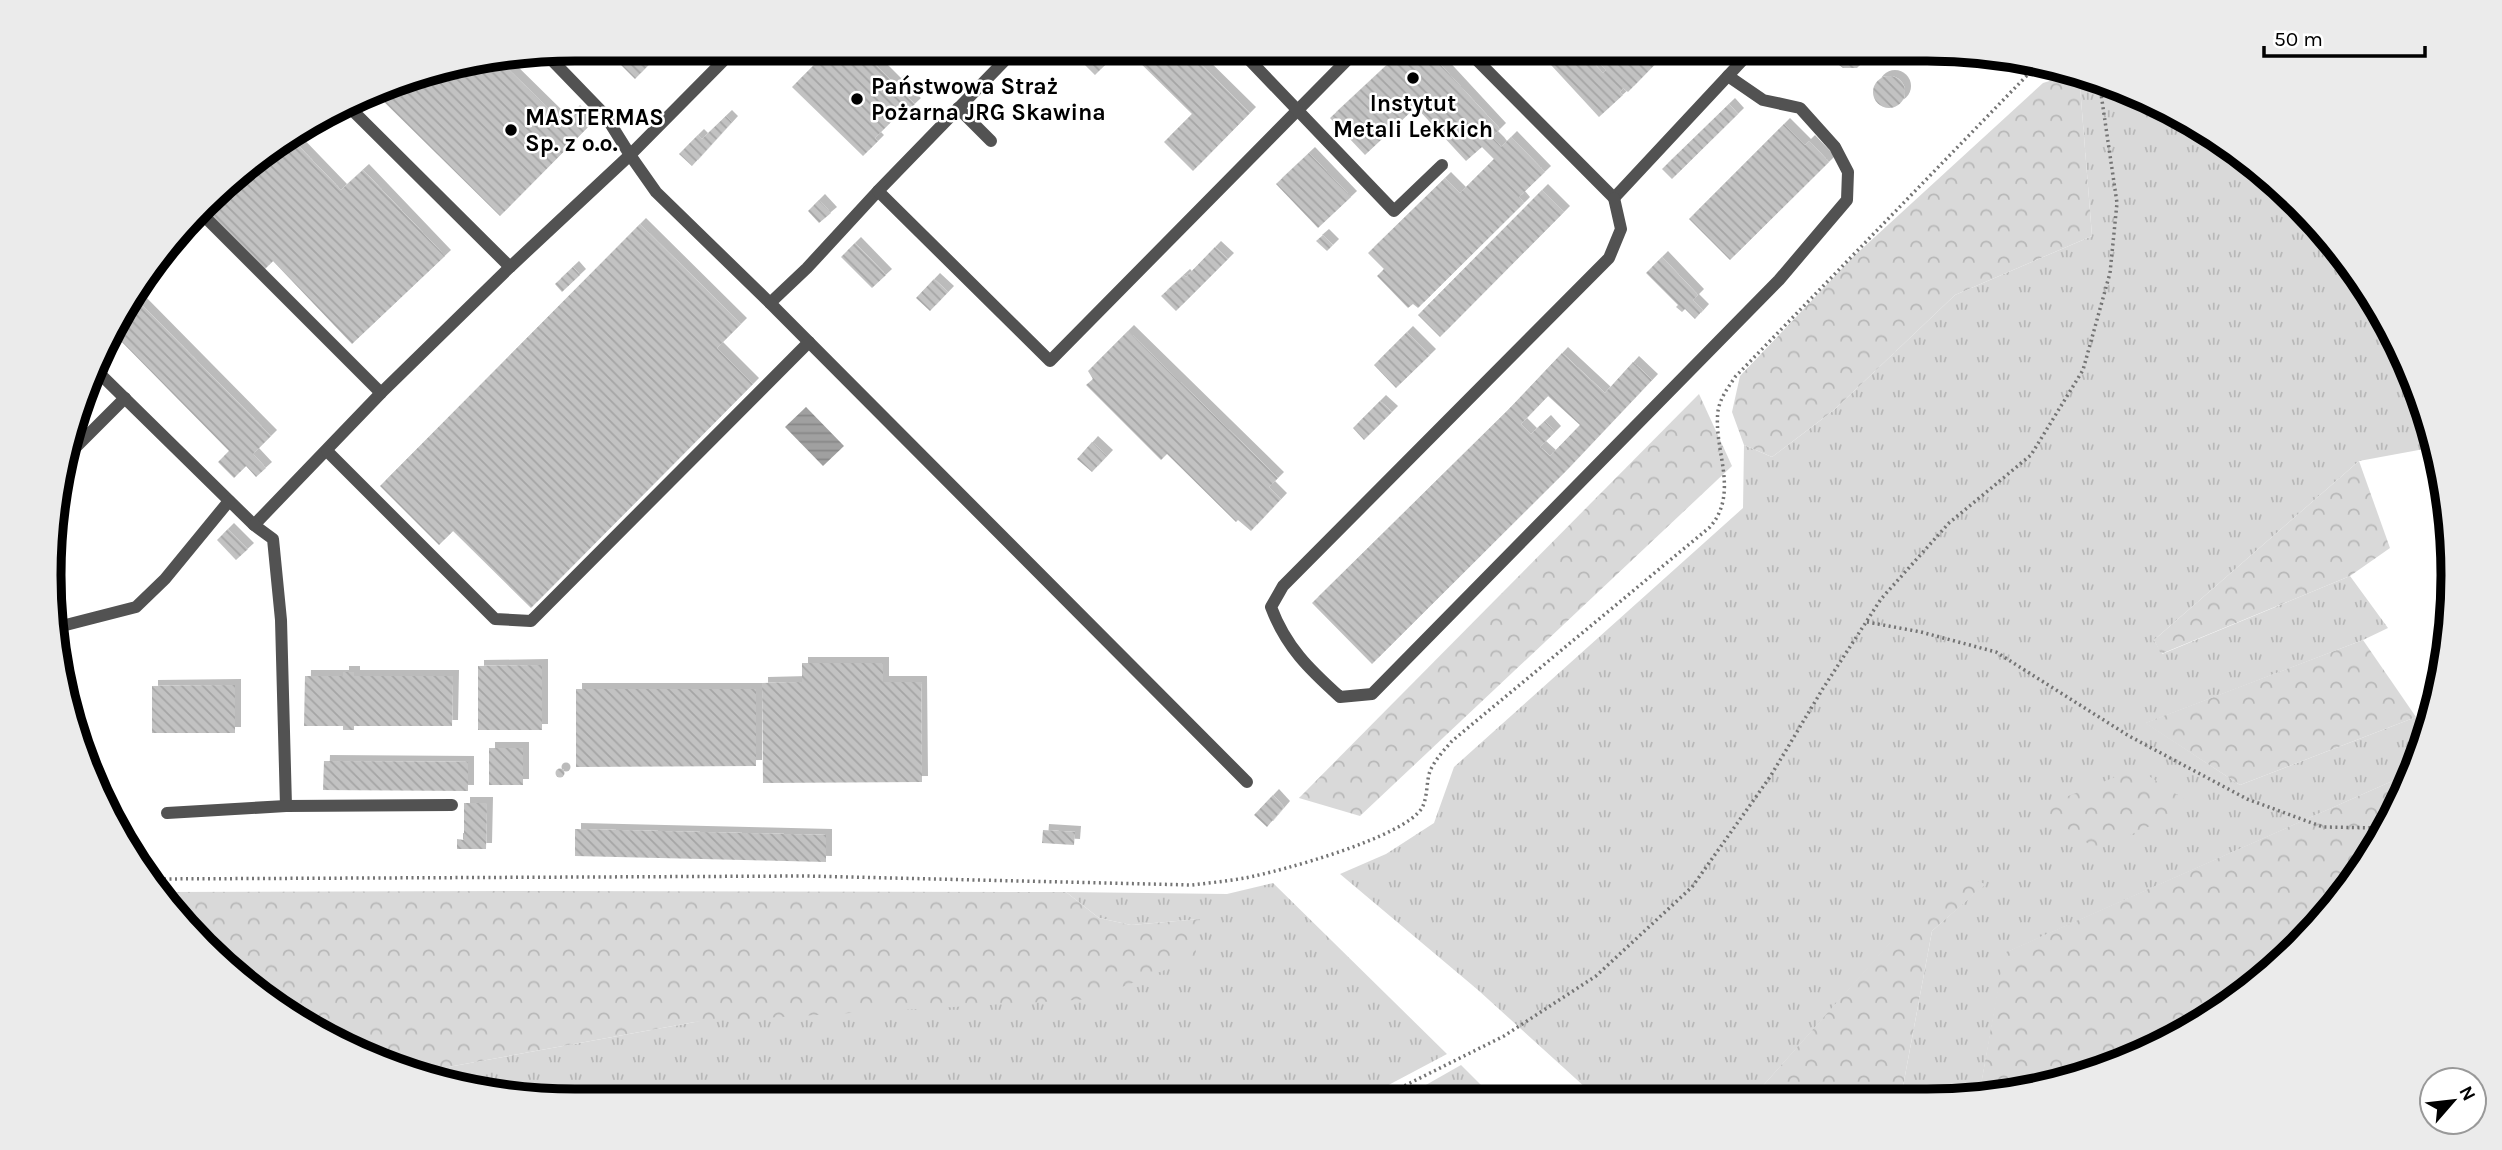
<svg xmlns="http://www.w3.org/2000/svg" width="2502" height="1150" viewBox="0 0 2502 1150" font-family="Karla,sans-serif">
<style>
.grass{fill:url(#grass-tufts)}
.forest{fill:url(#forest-crowns)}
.water{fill:url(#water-rules)}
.building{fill:url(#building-back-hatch);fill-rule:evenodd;filter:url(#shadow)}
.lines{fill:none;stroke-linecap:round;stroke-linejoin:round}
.path{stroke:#747474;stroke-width:3.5;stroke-dasharray:2 3.5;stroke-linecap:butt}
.lane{stroke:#525252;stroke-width:12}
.poi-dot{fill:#000;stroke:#fff;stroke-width:2.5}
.labels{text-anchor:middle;stroke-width:5;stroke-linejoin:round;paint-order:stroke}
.poi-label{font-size:23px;font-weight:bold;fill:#000;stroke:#fff;text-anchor:start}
.rim{fill:none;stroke:#000;stroke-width:9}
</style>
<defs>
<pattern id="grass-tufts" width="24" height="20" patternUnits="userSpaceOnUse" patternTransform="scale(1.75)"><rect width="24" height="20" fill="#d9d9d9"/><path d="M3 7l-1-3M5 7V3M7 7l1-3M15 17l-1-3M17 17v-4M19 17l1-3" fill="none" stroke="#b8b8b8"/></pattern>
<pattern id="forest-crowns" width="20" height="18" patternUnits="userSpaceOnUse" patternTransform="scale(1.75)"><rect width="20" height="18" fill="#d9d9d9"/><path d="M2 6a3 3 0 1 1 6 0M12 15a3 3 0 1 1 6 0" fill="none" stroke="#b8b8b8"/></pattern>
<pattern id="water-rules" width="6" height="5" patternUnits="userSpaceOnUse" patternTransform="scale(1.75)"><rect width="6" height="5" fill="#a0a0a0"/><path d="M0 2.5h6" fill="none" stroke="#888"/></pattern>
<pattern id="building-back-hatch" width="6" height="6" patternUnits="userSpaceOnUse" patternTransform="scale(1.75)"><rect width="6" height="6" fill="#c2c2c2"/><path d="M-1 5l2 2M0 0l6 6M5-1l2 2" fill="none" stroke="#a5a5a5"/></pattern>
<filter id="shadow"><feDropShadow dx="6" dy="-6" stdDeviation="0" flood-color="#0004"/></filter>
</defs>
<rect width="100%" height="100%" fill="#fff"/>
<!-- grass -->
<g class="grass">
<path d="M2079 74 2092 78 2249 162 2299 203 2364 282 2413 373 2435 447 2359 461 2154 640 2162 654 2350 576 2388 628 2363 640 2146 723 2240 785 2416 717 2427 729 2415 771 2005 953 1979 1096 1901 1097 1932 931 1985 884 1909 922 1753 1097 1597 1098 1478 990 1340 874 1386 854 1434 823 1454 767 1743 508 1744 445 1772 457 1834 410 1955 295 2092 236Z"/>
<path d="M1273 883 1447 1054 1364 1098 575 1101 472 1091 415 1073 695 1022 1200 919 1131 925 1099 918 1066 892 1227 894Z"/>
<path d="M1461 1065 1494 1098H1403Z"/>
</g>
<!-- forest -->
<g class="forest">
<path d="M2075 73 2079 74 2092 236 1955 295 1834 410 1772 457 1744 445 1732 412 1740 376 1853 257 2043 83Z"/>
<path d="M1699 394 1732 466 1360 816 1299 798Z"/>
<path d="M2359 461 2390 548 2350 576 2161 654 2154 640Z"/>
<path d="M2363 640 2416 717 2240 785 2145 723Z"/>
<path d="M2137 768 2194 806 2097 850 2039 808Z"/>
<path d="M2415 771 2345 895 2248 992 2129 1061 1996 1096H1979L2004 953Z"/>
<path d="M1960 877 1986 884 1932 931 1901 1097H1753L1908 922Z"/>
<path d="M549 891 1066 892 1099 918 1131 925 1200 919 1195 958 1092 999 695 1022 415 1073 374 1061 228 971 164 892Z"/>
</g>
<!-- water -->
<path class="water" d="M806 407 844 446 823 466 785 427Z"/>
<!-- building -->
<g class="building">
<path d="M605 49H664L635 79Z"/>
<path d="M830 49H860L895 84 898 81 908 90 904 94 915 104 899 119 896 117 875 138 878 141 863 156 792 87Z"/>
<path d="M1069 49H1121L1095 75Z"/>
<path d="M1126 49H1185L1250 113 1193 171 1164 142 1192 114Z"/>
<path d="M1404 49H1426L1500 129 1492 137 1498 143 1501 147 1511 137 1545 172 1519 197 1524 203 1418 308 1413 304 1408 308 1377 276 1384 269 1368 253 1445 178 1460 193 1494 159 1482 147 1466 161 1416 107 1365 155 1330 118Z"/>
<path d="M1543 49H1580L1603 73 1606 70 1601 65 1617 49H1670L1628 92 1623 88 1620 92 1623 95 1599 117 1539 52Z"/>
<path d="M1834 49H1865L1864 61 1857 68H1843L1835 62Z"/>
<path d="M500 61 563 123 574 111 589 126 500 216 374 92 406 77Z"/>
<circle cx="1889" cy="92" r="16"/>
<path d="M1729 104 1738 114 1672 179 1662 169Z"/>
<path d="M726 116 732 122 692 166 679 154 698 135 702 139Z"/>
<path d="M1784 124 1805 145 1809 141 1829 162 1730 260 1689 219Z"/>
<path d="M289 136 341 190 363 170 445 256 352 344 273 261 263 271 204 209 228 179Z"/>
<path d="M1309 153 1351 197 1318 228 1276 184Z"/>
<path d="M1542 190 1564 212 1440 337 1418 315Z"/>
<path d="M819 200 831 213 819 223 808 211Z"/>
<path d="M640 224 741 324 717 348 753 384 531 608 453 531 439 545 380 486Z"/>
<path d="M1323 235 1333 245 1327 251 1316 241Z"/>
<path d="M855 243 886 275 872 288 841 257Z"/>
<path d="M1215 247 1228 259 1176 311 1161 296 1184 275 1186 277Z"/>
<path d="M1662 257 1698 295 1693 300 1703 310 1695 319 1685 309 1682 312 1676 307 1678 305 1646 273Z"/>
<path d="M573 267 580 275 562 292 555 284Z"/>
<path d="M934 279 948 292 930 311 916 298Z"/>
<path d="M133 296 271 436 253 454 266 468 256 477 246 466 234 478 218 462 229 451 112 332 119 312Z"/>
<path d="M1128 331 1278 478 1269 487 1281 499 1251 531 1238 520 1236 522 1167 454 1161 460 1086 385 1093 379 1088 371Z"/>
<path d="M1407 332 1430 355 1396 388 1374 365Z"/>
<path d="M1562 353 1605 393 1633 362 1652 380 1565 472 1372 664 1312 603 1507 411ZM1548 396 1580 425 1550 456 1540 447 1555 432 1545 421 1531 434 1521 424Z"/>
<path d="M1380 401 1392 412 1364 440 1353 428Z"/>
<path d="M1092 442 1107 456 1092 472 1077 459Z"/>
<path d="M228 529 248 549 236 560 217 540Z"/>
<path d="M802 663H883V682H921L922 782 763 783 762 683 802 682Z"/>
<path d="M542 665V730H478V666Z"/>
<path d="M343 672H354V676H453L452 726H354V730H343V726H304L305 676H343Z"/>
<path d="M235 685V733H152V686Z"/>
<path d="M576 689H756V766L576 767Z"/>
<rect x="489" y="748" width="34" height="37"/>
<path d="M324 761 468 762V791L323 790Z"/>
<circle cx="560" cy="773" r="4.5"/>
<path d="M1273 795 1284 807 1267 827 1254 815Z"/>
<path d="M464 803H487L486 849H457V839L464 840Z"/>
<path d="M575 829 826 835V862L575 856Z"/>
<path d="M1043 830 1075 832 1074 845 1042 843Z"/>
</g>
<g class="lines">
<!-- path -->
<g class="path">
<path d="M1867 622 1921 632 1996 652 2129 736 2247 799 2323 827 2383 828"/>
<path d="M153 879 806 876 1192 885C1209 883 1227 881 1245 878 1281 871 1403 838 1422 808 1428 796 1426 783 1430 771 1435 760 1444 750 1452 741L1710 527C1740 492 1713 450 1718 411 1720 398 1728 388 1735 377L2040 62"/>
<path d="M1380 1098 1504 1036 1596 976 1692 887 1770 777 1822 690 1881 599 1949 523 2031 455 2083 370 2110 273 2117 203 2099 80"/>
</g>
<!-- lane -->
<g class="lane">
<path d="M735 49 630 155 656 192 770 303 807 268 878 191"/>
<path d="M1016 49 878 191 1050 361 1358 49"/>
<path d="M1239 49 1394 211 1442 165"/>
<path d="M1466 49 1614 198 1753 49"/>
<path d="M346 104 510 267"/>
<path d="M958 108 991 141"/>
<path d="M1614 198 1621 229 1609 258 1283 586 1271 607C1286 647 1309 669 1340 697L1372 694 1779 280 1847 200 1848 172 1835 147 1800 108 1763 100 1728 76"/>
<path d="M201 213 381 393"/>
<path d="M770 303 1247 782"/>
<path d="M97 371 254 525 381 393 510 267 630 155 605 115 546 54"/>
<path d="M327 451 495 619 531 621 809 342"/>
<path d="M65 458 125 398"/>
<path d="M254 525 273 539 281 620 286 806"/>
<path d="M54 628 136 607 165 579 229 501"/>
<path d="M62 679 72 689"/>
<path d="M167 813 286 806 452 805"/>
</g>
</g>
<!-- markers -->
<g class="poi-dot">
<circle cx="1413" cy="78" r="7"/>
<circle cx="857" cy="99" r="7"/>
<circle cx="511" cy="130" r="7"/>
</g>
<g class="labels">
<!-- poi labels -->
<g class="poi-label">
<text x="871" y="94">Państwowa Straż<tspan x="871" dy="26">Pożarna JRG Skawina</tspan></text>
<text x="1413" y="111" text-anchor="middle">Instytut<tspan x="1413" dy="26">Metali Lekkich</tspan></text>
<text x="525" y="125">MASTERMAS<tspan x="525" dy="26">Sp. z o.o.</tspan></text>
</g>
</g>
<!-- crop -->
<path d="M0 0H2502V1150H0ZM575 61H1927A514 514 0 0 1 2441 575V575A514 514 0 0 1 1927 1089H575A514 514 0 0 1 61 575V575A514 514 0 0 1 575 61Z" fill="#ebebeb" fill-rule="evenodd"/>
<path class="rim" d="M575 61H1927A514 514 0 0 1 2441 575V575A514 514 0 0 1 1927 1089H575A514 514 0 0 1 61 575V575A514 514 0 0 1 575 61Z"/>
<!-- north arrow -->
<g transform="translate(2453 1101) rotate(62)"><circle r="33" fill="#ffffff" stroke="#999999" stroke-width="2"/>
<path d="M0-5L12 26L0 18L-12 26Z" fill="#000000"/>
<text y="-10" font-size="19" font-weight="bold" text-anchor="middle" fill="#000000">N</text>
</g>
<!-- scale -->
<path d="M2264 46v10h161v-10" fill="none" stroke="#000000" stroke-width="3.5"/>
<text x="2274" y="46" font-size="21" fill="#000000" stroke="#ffffff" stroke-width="5" paint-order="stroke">50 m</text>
</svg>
